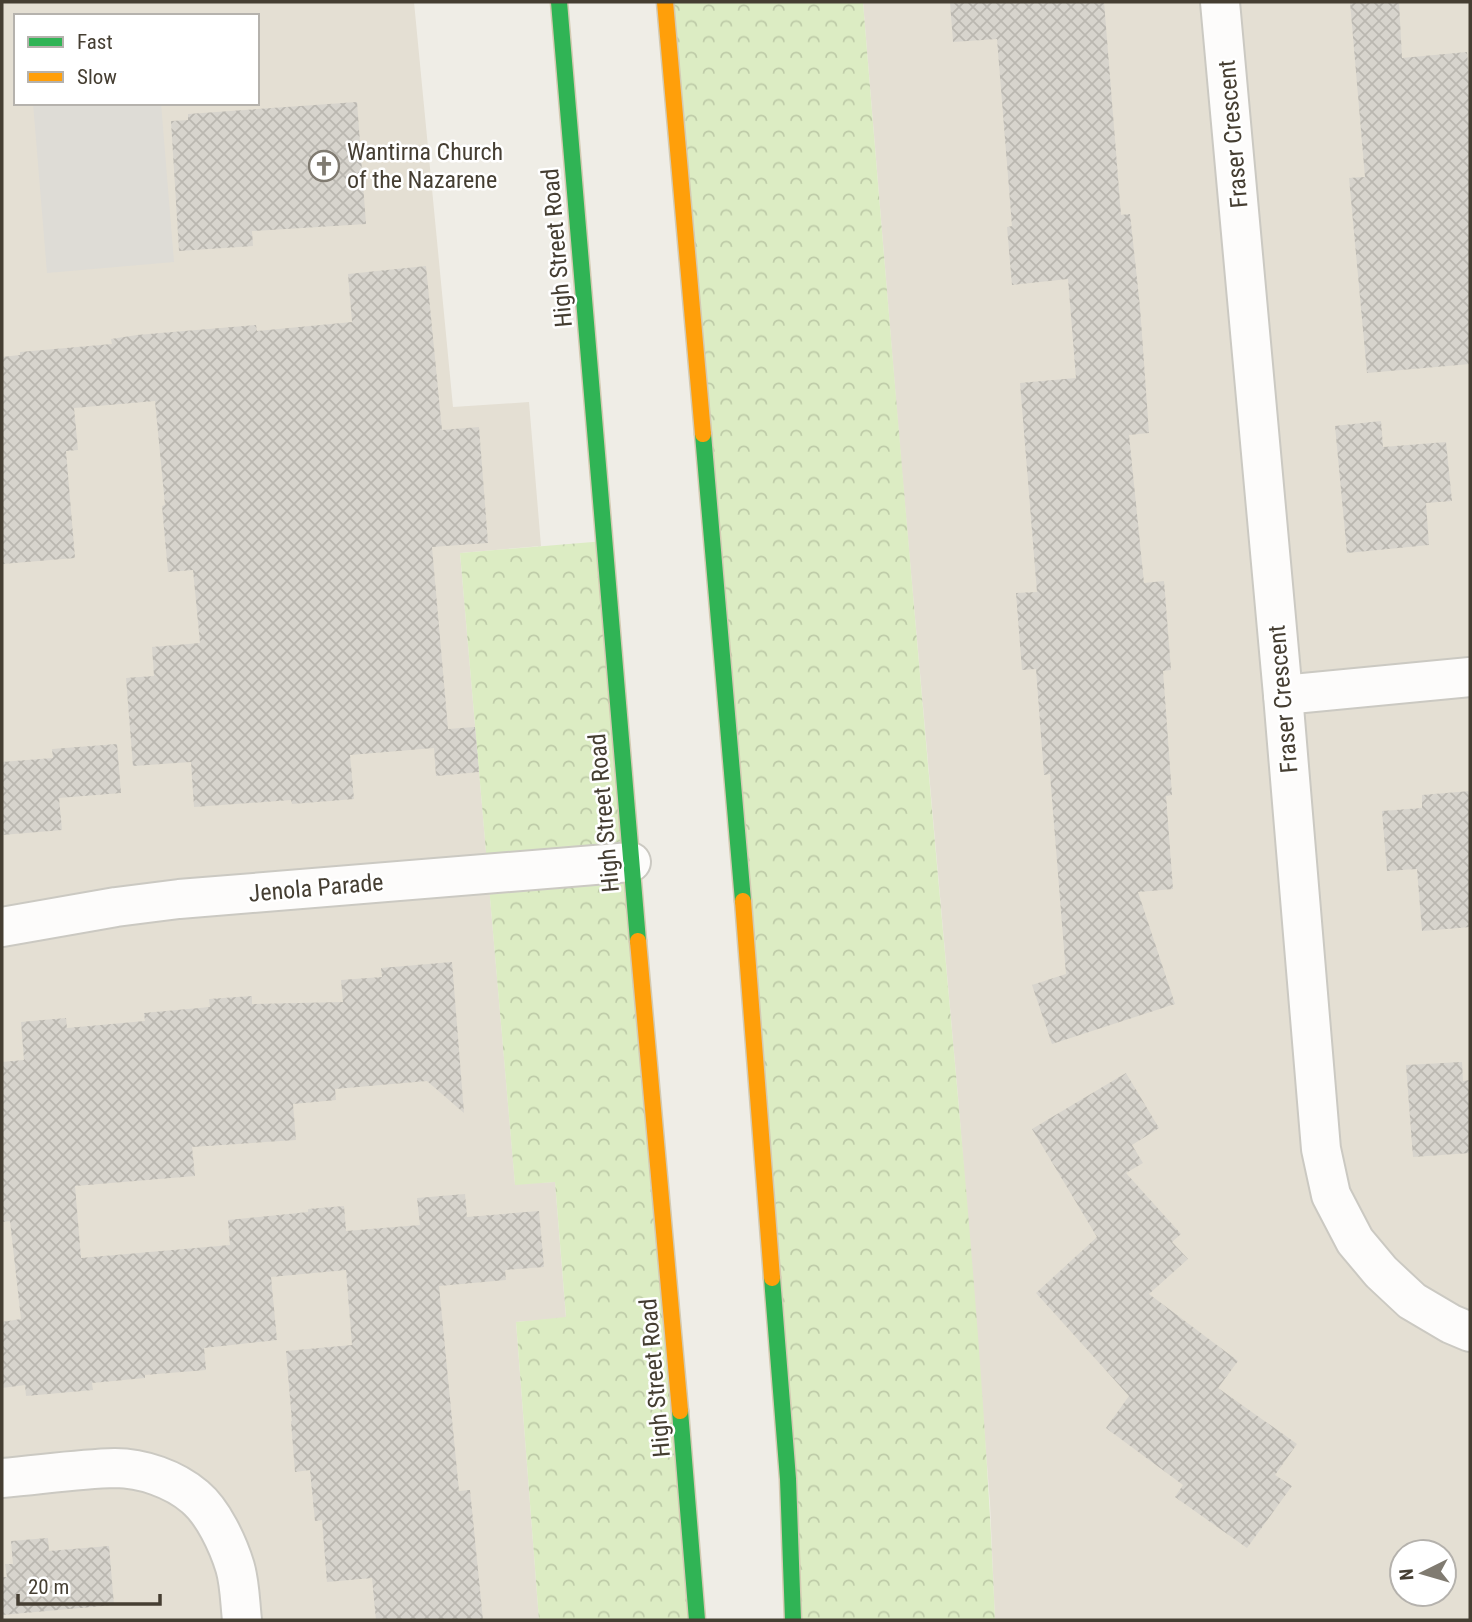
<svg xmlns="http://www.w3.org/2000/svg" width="1472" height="1622" viewBox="0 0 1472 1622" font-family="'Roboto Condensed',sans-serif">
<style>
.residential{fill:#e4dfd3;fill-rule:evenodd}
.forest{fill:url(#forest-crowns)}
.parking{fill:#dedcd6}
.building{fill:url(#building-cross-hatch)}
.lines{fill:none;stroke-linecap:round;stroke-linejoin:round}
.street-casing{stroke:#cbc9c2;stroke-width:42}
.fast-casing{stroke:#d4cab2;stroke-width:19}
.slow-casing{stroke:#d4cab2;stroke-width:19}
.street{stroke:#fdfcfb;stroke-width:38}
.fast{stroke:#30b455;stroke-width:16}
.slow{stroke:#ff9f0a;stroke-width:16}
.labels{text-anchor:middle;stroke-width:5;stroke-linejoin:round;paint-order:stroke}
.street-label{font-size:24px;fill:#453e32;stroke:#fff}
.poi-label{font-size:24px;fill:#453e32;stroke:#fff;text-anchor:start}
</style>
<defs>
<pattern id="forest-crowns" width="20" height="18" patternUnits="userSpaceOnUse" patternTransform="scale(1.75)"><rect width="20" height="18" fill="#dcecc3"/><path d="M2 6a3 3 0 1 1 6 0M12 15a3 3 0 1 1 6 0" fill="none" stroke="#becba8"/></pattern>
<pattern id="building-cross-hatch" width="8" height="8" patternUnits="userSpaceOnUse" patternTransform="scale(1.75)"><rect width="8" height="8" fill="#d7d4cd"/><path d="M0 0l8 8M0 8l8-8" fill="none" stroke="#bab7b0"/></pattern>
</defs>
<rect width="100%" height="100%" fill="#efede6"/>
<!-- residential -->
<g class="residential">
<path d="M2 2H414L453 407 529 402 541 546 460 553 515 1184 555 1182 566 1318 516 1322 539 1620H2ZM16 16H257V103H16Z"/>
<path d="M863 2H1470V1620H995L990 1503 959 1108 902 472ZM1402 1552H1444V1594H1402Z"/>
</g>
<!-- forest -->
<g class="forest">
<path d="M665 2H863C889 319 916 636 945 953 965 1175 986 1397 995 1620H793Z"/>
<path d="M605 541 697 1620H539L516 1322 566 1317 555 1182 515 1185 460 553Z"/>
</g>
<!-- parking -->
<path class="parking" d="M33 103H161L174 262 47 273Z"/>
<!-- building -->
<g class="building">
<path d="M950 2H1104L1121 215 1130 214 1140 307 1149 433 1129 435 1144 583 1164 581 1171 670 1163 671 1172 795 1166 796 1173 889 1138 892 1175 1004 1052 1044 1032 985 1066 974 1050 774 1044 775 1036 669 1022 670 1016 593 1037 592 1020 383 1076 378 1068 279 1012 285 1007 227 1012 226 997 39 953 42Z"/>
<path d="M1350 2H1399L1402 58 1467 52 1470 85V364L1367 373 1349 178 1365 177Z"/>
<path d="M357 102 366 224 252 231 253 246 179 251 171 121 188 120V114Z"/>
<path d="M426 266 442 430 479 427 488 543 432 547 448 729 475 727 479 772 436 776 434 748 350 755 354 799 292 804 291 800 194 807 191 762 133 766 126 678 154 676 152 647 200 643 193 570 168 572 162 506 165 505 155 401 74 408 78 450 66 451 75 558 2 564V357L20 355V352L112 344 111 339 137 335 256 325 257 331 352 322 348 274Z"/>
<path d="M1381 421 1383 447 1446 442 1452 501 1426 503 1429 545 1347 553 1335 426Z"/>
<path d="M117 744 121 793 59 798 62 830 2 835V762L53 758 52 749Z"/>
<path d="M1470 791V927L1422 931 1417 869 1387 871 1382 811 1422 808V795Z"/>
<path d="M452 962 464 1113 427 1081 335 1089 336 1100 293 1104 296 1140 192 1147 195 1176 75 1186 81 1258 230 1245 228 1220 308 1212V1209L344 1206 346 1231 420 1225 417 1198 465 1194 467 1217 539 1211 544 1267 505 1270 506 1280 439 1286 459 1491 470 1490 483 1620H376L372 1578 327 1582 322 1520 315 1521 310 1470 295 1472 291 1421H292L286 1351 352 1345 346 1270 271 1277 277 1340 204 1348 206 1370 145 1375V1378L92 1383 93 1390 26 1396 25 1385 2 1388V1322L21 1319 10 1221 2 1222V1062L24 1060 21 1022 66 1018 67 1028 145 1021 144 1013 210 1007 209 999 252 996V1004L343 1002 341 980 382 977 381 968Z"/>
<path d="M1462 1062 1463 1081 1470 1080V1153L1413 1157 1406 1065Z"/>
<path d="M1126 1073 1159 1128 1132 1145 1143 1163 1126 1173 1181 1234 1172 1242 1188 1259 1149 1294 1238 1361 1218 1388 1297 1444 1275 1475 1292 1486 1247 1548 1175 1497 1183 1485 1106 1428 1129 1396 1036 1293 1097 1237 1032 1129Z"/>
<path d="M48 1538 49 1551 109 1546 114 1605 2 1615V1577H7L5 1564H13L11 1541Z"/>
</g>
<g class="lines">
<!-- street casing -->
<g class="street-casing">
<g id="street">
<path d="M1220 2 1283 695 1321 1149 1331 1195 1355 1241 1381 1272 1412 1301 1451 1324 1470 1332"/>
<path d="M1283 695 1470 677"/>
<path d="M2 927 116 907 179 899 631 862"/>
<path d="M2 1478C39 1475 77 1469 115 1468 142 1468 174 1479 195 1497 213 1512 228 1544 235 1567 240 1584 240 1603 242 1620"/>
</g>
</g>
<!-- fast casing -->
<g class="fast-casing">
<g id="fast">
<path d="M559 2 638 941"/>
<path d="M703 434 743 901"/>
<path d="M772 1278 788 1479 793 1620"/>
<path d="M680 1411 697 1620"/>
</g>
</g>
<!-- slow casing -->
<g class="slow-casing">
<g id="slow">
<path d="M665 2 703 434"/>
<path d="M743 901 772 1278"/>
<path d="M638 941 680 1411"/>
</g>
</g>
<!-- street -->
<use href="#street" class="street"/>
<!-- fast -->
<use href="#fast" class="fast"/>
<!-- slow -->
<use href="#slow" class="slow"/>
</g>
<!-- icons -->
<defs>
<g id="church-ring" transform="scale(1.575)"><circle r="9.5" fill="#fff" stroke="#807b71" stroke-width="1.5"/><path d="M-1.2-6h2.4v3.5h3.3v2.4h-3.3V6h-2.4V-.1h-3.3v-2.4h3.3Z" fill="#807b71"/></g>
</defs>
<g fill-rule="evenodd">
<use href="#church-ring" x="324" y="166"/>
</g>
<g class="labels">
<!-- street labels -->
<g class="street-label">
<text transform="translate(1233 134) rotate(-95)" y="8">Fraser Crescent</text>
<text transform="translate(557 248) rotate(-95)" y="8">High Street Road</text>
<text transform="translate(1283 699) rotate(-95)" y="8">Fraser Crescent</text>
<text transform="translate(604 813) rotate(-95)" y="8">High Street Road</text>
<text transform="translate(316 888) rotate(-5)" y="8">Jenola Parade</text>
<text transform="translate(655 1378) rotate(-95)" y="8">High Street Road</text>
</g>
<!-- poi labels -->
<g class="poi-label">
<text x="347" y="160">Wantirna Church<tspan x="347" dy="28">of the Nazarene</tspan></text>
</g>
</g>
<!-- border -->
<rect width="1472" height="1622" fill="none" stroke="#453e32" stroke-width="7"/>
<!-- legend -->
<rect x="14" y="14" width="245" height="91" fill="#ffffff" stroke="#b5b2ad" stroke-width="2"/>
<rect x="28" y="37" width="35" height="10" fill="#30b455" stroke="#b5b2ad" stroke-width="2"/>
<text x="77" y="49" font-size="21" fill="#453e32">Fast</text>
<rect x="28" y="72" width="35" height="10" fill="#ff9f0a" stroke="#b5b2ad" stroke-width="2"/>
<text x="77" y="84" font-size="21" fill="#453e32">Slow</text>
<!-- north arrow -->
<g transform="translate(1423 1573) rotate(265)"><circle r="33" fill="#ffffff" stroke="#b5b2ad" stroke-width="2"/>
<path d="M0-5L12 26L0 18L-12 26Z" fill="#807b71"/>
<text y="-10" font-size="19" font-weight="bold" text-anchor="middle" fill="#453e32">N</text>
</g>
<!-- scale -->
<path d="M18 1594v10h142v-10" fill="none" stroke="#453e32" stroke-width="3.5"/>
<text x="28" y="1594" font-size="21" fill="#453e32" stroke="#ffffff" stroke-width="5" paint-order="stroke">20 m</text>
</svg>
